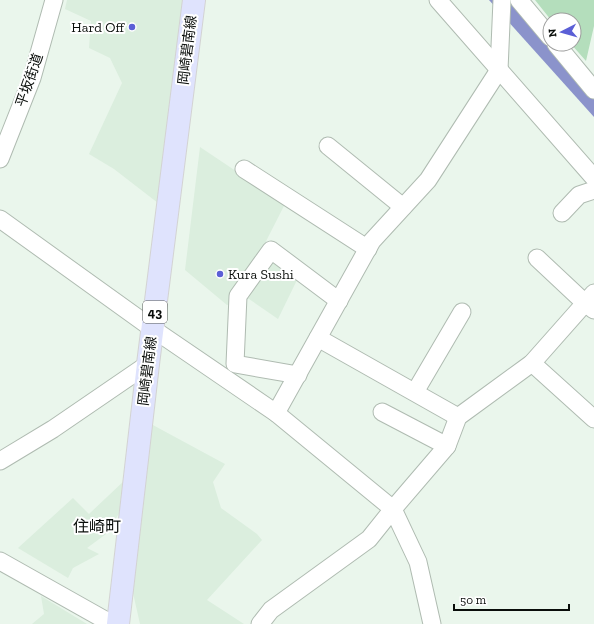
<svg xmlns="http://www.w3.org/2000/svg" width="594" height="624" viewBox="0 0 594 624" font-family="'Zilla Slab','Noto Sans JP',serif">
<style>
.built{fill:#dbeede}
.green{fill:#b4debc}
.water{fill:#8b93cb}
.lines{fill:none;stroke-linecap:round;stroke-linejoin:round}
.minor-casing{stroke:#afbbb1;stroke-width:19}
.major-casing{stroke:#d3d3d3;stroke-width:24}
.minor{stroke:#fff;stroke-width:17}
.major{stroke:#dfe3fd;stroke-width:22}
.poi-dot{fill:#5b5fd6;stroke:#fff;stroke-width:1.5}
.labels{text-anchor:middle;stroke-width:4;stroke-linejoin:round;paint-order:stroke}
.shield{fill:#fff;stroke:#535654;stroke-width:1}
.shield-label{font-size:13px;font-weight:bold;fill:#090d0a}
.poi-label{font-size:14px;fill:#090d0a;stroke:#fff;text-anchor:end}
.street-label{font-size:14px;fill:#090d0a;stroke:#fff}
.quarter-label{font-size:16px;fill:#090d0a;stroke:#fff}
</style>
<rect width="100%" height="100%" fill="#eaf6ec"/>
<!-- built -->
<g class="built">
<path d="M67 0H183L158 203 114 169 89 154 122 83 110 58 89 48 91 21 65 9Z"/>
<path d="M200 147 285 204 260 253 297 280 278 319 249 299 227 305 185 270Z"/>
<path d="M151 424 225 464 213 482 221 508 257 534 262 540 207 600 244 624H140L133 593Z"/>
<path d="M125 480V504L106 534 87 548 99 554 73 568 68 578 18 548 73 498 89 514Z"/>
<path d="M41 596 87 624H32L44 614Z"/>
</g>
<!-- green -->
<path class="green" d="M535 0H594V26L586 61 571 44H574V20H551Z"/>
<!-- water -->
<path class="water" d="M489 0H512L594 97V117Z"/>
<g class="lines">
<!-- minor casing -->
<g class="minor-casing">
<g id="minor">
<path d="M438 0 594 178"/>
<path d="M519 0 550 37"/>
<path d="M556 44 594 90"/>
<path d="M328 146 403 207"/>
<path d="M0 159 32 78 54 0"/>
<path d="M244 169 368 249"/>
<path d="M562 213 579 195 594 190"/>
<path d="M0 219 153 329 276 413 393 509 418 562 432 624"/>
<path d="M537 258 585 303 594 310"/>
<path d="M318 338 458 417"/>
<path d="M532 363 594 419"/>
<path d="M298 375 235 364 238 296 271 250 339 301"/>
<path d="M415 392 462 312"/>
<path d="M382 412 447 446"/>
<path d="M276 413 372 241 428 180 499 70 502 0"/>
<path d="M0 461 53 429 148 364"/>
<path d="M0 561 112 624"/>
<path d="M260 624 271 610 369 539 393 509 447 446 458 417 532 363 594 293"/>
</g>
</g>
<!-- major casing -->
<g class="major-casing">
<path id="major" d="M118 624 148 364 194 0"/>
</g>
<!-- minor -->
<use href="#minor" class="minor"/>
<!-- major -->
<use href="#major" class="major"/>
</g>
<!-- markers -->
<g class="poi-dot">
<circle cx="132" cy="27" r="4"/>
<circle cx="220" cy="274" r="4"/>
</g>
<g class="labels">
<!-- shield labels -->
<rect class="shield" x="143" y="301" width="24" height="22" rx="3"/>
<g class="shield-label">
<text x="155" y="317">43</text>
</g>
<!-- poi labels -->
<g class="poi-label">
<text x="124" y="32">Hard Off</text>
<text x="228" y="279" text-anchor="start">Kura Sushi</text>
</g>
<!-- street labels -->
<g class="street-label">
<text transform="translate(187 50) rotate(-83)" y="5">岡崎碧南線</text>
<text transform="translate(29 80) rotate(-71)" y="5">平坂街道</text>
<text transform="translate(147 371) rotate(-83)" y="5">岡崎碧南線</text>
</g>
<!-- quarter labels -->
<g class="quarter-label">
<text x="97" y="532">住崎町</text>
</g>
</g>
<!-- north arrow -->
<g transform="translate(562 32) rotate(264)"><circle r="19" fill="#ffffff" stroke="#9d9e9d"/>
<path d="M0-3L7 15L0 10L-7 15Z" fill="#5b5fd6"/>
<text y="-6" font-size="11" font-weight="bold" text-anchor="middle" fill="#090d0a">N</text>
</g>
<!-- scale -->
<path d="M454 604v6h115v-6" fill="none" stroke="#090d0a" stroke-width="2"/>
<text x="460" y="604" font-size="12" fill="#090d0a" stroke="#ffffff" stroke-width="3" paint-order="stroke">50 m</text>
</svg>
